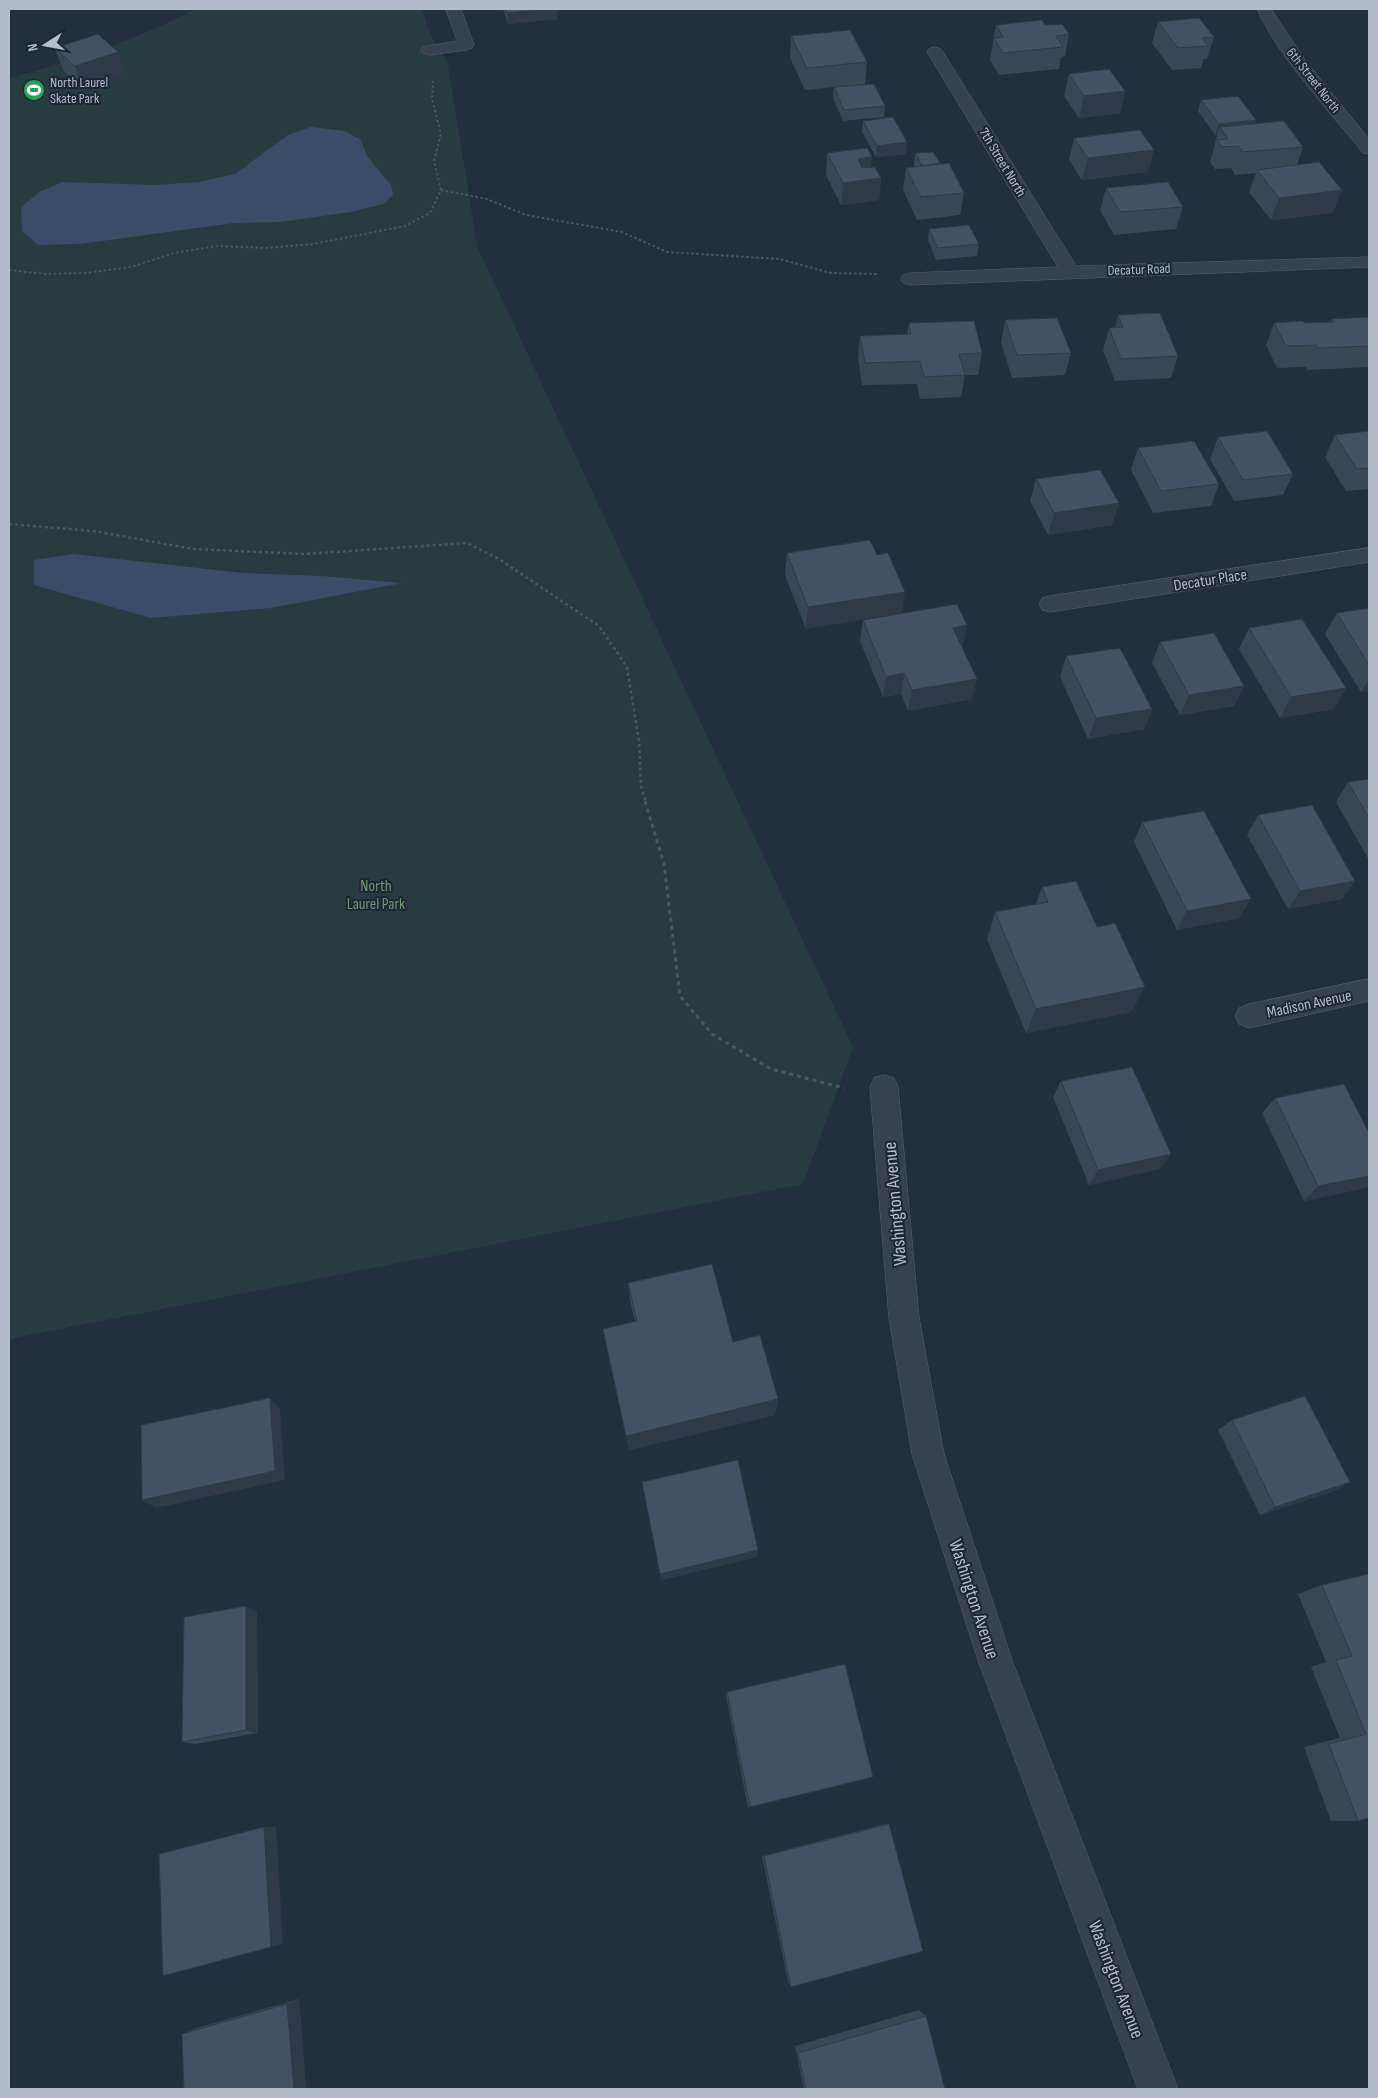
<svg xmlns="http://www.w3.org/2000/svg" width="1378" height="2098" viewBox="0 0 1378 2098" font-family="'Sofia Sans Condensed',sans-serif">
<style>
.green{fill:#263c3f}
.water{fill:#394c67}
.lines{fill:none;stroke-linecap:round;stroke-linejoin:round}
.minor-casing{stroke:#565f6c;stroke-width:1}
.path-far2{stroke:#44595c;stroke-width:2;stroke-dasharray:2.5 2.5;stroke-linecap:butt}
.path-far1{stroke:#44595c;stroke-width:2.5;stroke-dasharray:3 3;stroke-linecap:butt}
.path{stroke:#44595c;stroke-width:3;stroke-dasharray:4 4;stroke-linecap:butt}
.minor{fill:#38414e;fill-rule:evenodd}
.wall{fill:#3b4654}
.shaded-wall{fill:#303945}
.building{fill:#455162;stroke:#303945}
.labels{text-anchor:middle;stroke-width:4;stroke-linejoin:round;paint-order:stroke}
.far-street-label{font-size:14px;fill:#b4bcc9;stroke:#1d2633}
.far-poi-label{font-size:14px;fill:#b4bcc9;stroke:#1d2633;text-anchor:start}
.street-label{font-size:16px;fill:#b4bcc9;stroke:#1d2633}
.park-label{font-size:16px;fill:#6b9a76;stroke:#1d2633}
.near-street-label{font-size:19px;fill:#b4bcc9;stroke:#1d2633}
</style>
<rect width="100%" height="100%" fill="#242f3e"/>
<!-- green -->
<path class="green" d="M196 9H422L430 34 448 64 477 246 853 1047 803 1184 9 1339V78C73 62 137 39 196 9Z"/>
<!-- water -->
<g class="water">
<path d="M311 127 345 131 361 140 367 156 391 185 393 195 383 204 351 212 281 222 234 223 80 244 38 245 22 231 21 207 41 191 63 182 155 185 199 182 235 174 288 135Z"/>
<path d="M73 554 243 573 321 576 402 583 271 608 151 618 34 585V560Z"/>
</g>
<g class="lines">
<!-- minor casing -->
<g class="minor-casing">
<g id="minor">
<path d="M446 9H461L474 45 472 48 466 50 429 55 423 53 421 50 423 47 457 41Z"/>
<path d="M1257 9H1271L1305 60 1369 139V154L1363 153C1326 107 1282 62 1257 9Z"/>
<path d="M935 47 941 49 943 52 1076 266 1369 257V267L910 285 903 283 901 279 903 275 910 273 1058 267 927 52 929 49Z"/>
<path d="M1369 548V562L1050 612 1042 610 1039 604 1042 598 1050 596Z"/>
<path d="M1369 979V1001L1249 1028 1239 1024 1235 1016 1239 1008 1249 1004Z"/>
<path d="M884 1075 894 1078 898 1087 919 1318 944 1454 1013 1663 1178 2089H1138L979 1663 912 1454 889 1318 870 1087 874 1078Z"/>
</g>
</g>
<!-- path-far2 -->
<g class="path-far2">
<path d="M441 190 487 199 526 215 622 232 667 252 779 259 831 273 878 274"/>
<path d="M9 270 45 274 85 273 131 267 174 253 217 246 266 248 313 244 405 226 430 213 441 190 434 161 441 134 432 99 433 81"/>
</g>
<!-- path-far1 -->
<path class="path-far1" d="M9 524 94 531 193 549 305 554 467 543 499 559 599 626 627 667 639 741 641 786 646 802"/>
<!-- path -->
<path class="path" d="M645 801 664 864 680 996 712 1034 771 1069 844 1088"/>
<!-- minor -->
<use href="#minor" class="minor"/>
</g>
<!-- wall -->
<g class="wall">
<path d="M503 9H557V19L508 24Z"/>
<path d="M1158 22 1214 37 1207 59H1204L1201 68 1172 70 1152 43Z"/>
<path d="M996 25H1045L1069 34 1065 56 1061 57 1059 69 999 75 990 60Z"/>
<path d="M791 36 867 62 865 84 805 90 790 58Z"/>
<path d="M55 48 125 74 83 88 63 70Z"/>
<path d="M1069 74 1125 91 1120 113 1079 118 1064 96Z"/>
<path d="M834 87 885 106 884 117 843 121 833 98Z"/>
<path d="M1201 100 1255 123 1303 147 1297 165 1333 213 1271 220 1249 192 1256 173 1235 175 1231 168 1215 169 1210 162 1217 135H1215L1198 111Z"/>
<path d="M863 121 907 142 906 154 876 157 862 132Z"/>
<path d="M1074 138 1148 172 1082 180 1069 160Z"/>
<path d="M827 153 871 167 881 178 879 200 841 205 826 175Z"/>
<path d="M915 153 940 164 964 193 960 215 917 220 903 190 906 168 915 167 914 165Z"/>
<path d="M1106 188 1183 207 1176 229 1114 235 1100 210Z"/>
<path d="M929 229 979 244 977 256 936 260 928 240Z"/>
<path d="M1118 315 1178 356 1171 378 1115 381 1103 350 1109 328H1115Z"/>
<path d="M1369 317V367L1308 370 1306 367 1277 368 1266 345 1274 323H1304L1330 322 1332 319Z"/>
<path d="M1005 320 1071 353 1065 375 1012 378 1001 343Z"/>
<path d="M909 323 982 353 978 375H965L961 397 920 399 917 384 862 385 858 358 860 336 907 334Z"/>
<path d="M1369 431V489L1346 491 1325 457 1335 435Z"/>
<path d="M1218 437 1293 474 1283 495 1234 501 1210 459Z"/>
<path d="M1138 448 1219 484 1211 506 1153 513 1131 470Z"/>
<path d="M1036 479 1119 503 1112 525 1048 535 1030 501Z"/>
<path d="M870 540 806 629 785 575 787 553Z"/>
<path d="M1369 608V691L1361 692 1325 634 1337 613Z"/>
<path d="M863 620 963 646H962L972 699 908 711 901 694 883 697 860 641Z"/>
<path d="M1249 628 1346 688 1334 709 1280 718 1239 649Z"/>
<path d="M1160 642 1244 686 1234 706 1180 715 1152 663Z"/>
<path d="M1066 656 1152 709 1144 729 1088 739 1060 677Z"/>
<path d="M1369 779V860L1336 802 1348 782Z"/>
<path d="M1258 815 1355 881 1342 899 1288 909 1247 835Z"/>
<path d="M1142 822 1239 918 1177 930 1134 842Z"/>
<path d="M1042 887 1131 1012 1026 1033 987 939 995 912 1036 904Z"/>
<path d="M1061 1081 1160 1169 1089 1185 1053 1097Z"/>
<path d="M1275 1098 1369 1187 1304 1201 1262 1113Z"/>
<path d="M628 1283 733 1342 778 1399 775 1415 629 1450 606 1346 603 1329 635 1321 630 1301Z"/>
<path d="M1232 1420 1350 1482 1334 1491 1260 1515 1218 1430Z"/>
<path d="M642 1482 757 1557 661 1580Z"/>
<path d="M1369 1574V1818L1358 1821H1331L1304 1747 1340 1738 1311 1667 1326 1662 1298 1594 1322 1585Z"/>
<path d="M257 1612 258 1733 196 1744 182 1742Z"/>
<path d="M727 1692 873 1777 748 1808 726 1696Z"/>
<path d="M884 1824H889L791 1987 788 1982 762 1856Z"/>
<path d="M299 1999 306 2089H184L182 2034 197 2028Z"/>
<path d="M919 2010 926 2016 945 2089H804L795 2046Z"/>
</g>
<!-- shaded-wall -->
<g class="shaded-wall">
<path d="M549 9H557V19L508 24 507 13Z"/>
<path d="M118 52 125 74 83 88 75 66Z"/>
<path d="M1125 91 1120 113 1079 118 1084 96Z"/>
<path d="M1256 120 1252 131 1220 127 1217 135H1215L1219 124Z"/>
<path d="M907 142 906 154 876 157 877 146Z"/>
<path d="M1154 150 1148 172 1082 180 1088 158Z"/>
<path d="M872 157 870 179 856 181 858 159Z"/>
<path d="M881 178 879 200 841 205 843 183Z"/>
<path d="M1342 190 1333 213 1271 220 1279 198Z"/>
<path d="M1119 503 1112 525 1048 535 1054 513Z"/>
<path d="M905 592 902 613 806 629 808 607Z"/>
<path d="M967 625 963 646 948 649 953 628Z"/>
<path d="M904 673 901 694 883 697 886 677Z"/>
<path d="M977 679 972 699 908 711 912 690Z"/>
<path d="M1369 679V691L1361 692Z"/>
<path d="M1244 686 1234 706 1180 715 1189 695Z"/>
<path d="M1346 688 1334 709 1280 718 1291 697Z"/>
<path d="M1152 709 1144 729 1088 739 1096 718Z"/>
<path d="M1355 881 1342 899 1288 909 1300 891Z"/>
<path d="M1251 899 1239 918 1177 930 1187 911Z"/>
<path d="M1145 987 1131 1012 1026 1033 1036 1009Z"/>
<path d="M1171 1154 1160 1169 1089 1185 1098 1170Z"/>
<path d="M1369 1176V1187L1304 1201 1318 1186Z"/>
<path d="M270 1398 280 1409 285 1480 156 1508 142 1500Z"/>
<path d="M778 1399 775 1415 629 1450 626 1436Z"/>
<path d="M1350 1482 1334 1491 1260 1515 1275 1507Z"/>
<path d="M758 1550 757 1557 661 1580 660 1574Z"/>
<path d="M246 1606 257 1612 258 1733 246 1730Z"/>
<path d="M264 1827H276L283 1944 271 1947Z"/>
<path d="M299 1999 306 2089H294L287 2004Z"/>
</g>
<!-- building -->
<g class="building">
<path d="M505 9H549L507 13Z"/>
<path d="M1199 18 1214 37 1202 38 1208 46 1178 48 1158 22Z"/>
<path d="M1042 20 1045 25 1062 24 1069 34 1056 36 1063 47 1003 53 994 38 1003 37 996 25Z"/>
<path d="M850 30 867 62 807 68 791 36Z"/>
<path d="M98 34 118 52 75 66 55 48Z"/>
<path d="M1109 69 1125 91 1084 96 1069 74Z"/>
<path d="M874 84 885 106 844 110 834 87Z"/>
<path d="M1238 96 1256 120 1219 124 1201 100Z"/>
<path d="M893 117 907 142 877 146 863 121Z"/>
<path d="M1284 121 1303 147 1243 152 1238 146 1222 147 1217 140 1228 139 1220 127Z"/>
<path d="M1140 130 1154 150 1088 158 1074 138Z"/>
<path d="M867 148 872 157 858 159 862 168 875 167 881 178 843 183 827 153Z"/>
<path d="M933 152 940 163 922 166 915 153Z"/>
<path d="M1319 162 1342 190 1279 198 1257 170Z"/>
<path d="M949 163 964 193 921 197 906 168Z"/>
<path d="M1168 182 1183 207 1120 212 1106 188Z"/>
<path d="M969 225 979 244 938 248 929 229Z"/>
<path d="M1160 313 1178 356 1121 359 1109 328 1123 327 1118 315Z"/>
<path d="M1369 317V346L1318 348 1316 345 1286 346 1274 323 1303 321 1304 323 1334 322 1332 319Z"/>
<path d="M1057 318 1071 353 1017 355 1005 320Z"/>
<path d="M974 321 982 353 959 354 965 375 924 377 920 361 865 363 860 336 911 334 909 323Z"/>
<path d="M1267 431 1293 474 1243 480 1218 437Z"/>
<path d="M1369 431V468L1357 469 1335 435Z"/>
<path d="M1194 441 1219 484 1161 491 1138 448Z"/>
<path d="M1100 470 1119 503 1054 513 1036 479Z"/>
<path d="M870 540 877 555 888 553 905 592 808 607 787 553Z"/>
<path d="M957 604 967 625 953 628 977 679 912 690 904 673 886 677 863 620Z"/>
<path d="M1369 608V665L1337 613Z"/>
<path d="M1302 619 1346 688 1291 697 1249 628Z"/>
<path d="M1214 633 1244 686 1189 695 1160 642Z"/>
<path d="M1120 648 1152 709 1096 718 1066 656Z"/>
<path d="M1369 779V818L1348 782Z"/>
<path d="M1312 805 1355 881 1300 891 1258 815Z"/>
<path d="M1204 811 1251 899 1187 911 1142 822Z"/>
<path d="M1076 881 1097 927 1115 923 1145 987 1036 1009 995 912 1048 902 1042 887Z"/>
<path d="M1132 1067 1171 1154 1098 1170 1061 1081Z"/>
<path d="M1344 1084 1369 1133V1176L1318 1186 1275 1098Z"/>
<path d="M712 1264 733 1342 760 1335 778 1399 626 1436 603 1329 637 1321 628 1283Z"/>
<path d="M1305 1396 1350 1482 1275 1507 1232 1420Z"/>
<path d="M270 1398 275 1471 142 1500 141 1425Z"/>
<path d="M738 1460 758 1550 660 1574 642 1482Z"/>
<path d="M1369 1574V1818L1358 1821 1329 1744 1366 1734 1336 1660 1352 1656 1322 1585Z"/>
<path d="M246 1606V1730L182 1742 184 1617Z"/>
<path d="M845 1664 873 1777 750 1807 727 1692Z"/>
<path d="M889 1824 923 1951 791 1987 764 1856Z"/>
<path d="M264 1827 271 1947 163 1976 159 1854Z"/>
<path d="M287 2004 294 2089H184L182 2034Z"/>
<path d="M926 2016 945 2089H806L798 2053Z"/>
</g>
<!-- icons -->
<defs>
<g id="stadium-disc" transform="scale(1.125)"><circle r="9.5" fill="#2e9e5b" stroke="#1d2633"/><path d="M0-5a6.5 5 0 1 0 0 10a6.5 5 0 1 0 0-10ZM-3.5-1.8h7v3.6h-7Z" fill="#fff"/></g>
</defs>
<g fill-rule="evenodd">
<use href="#stadium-disc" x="34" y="90"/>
</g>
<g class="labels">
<!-- far-street labels -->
<g class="far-street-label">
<text transform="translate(1314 80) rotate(52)" y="5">6th Street North</text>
<text transform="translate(1003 162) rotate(59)" y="5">7th Street North</text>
<text transform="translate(1139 269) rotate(-2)" y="5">Decatur Road</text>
</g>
<!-- far-poi labels -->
<g class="far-poi-label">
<text x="50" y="87">North Laurel<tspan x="50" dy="16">Skate Park</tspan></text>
</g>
<!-- street labels -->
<g class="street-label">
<text transform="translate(1210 579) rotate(-9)" y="6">Decatur Place</text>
<text transform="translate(1309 1003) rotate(-12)" y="6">Madison Avenue</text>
</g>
<!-- park labels -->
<g class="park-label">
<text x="376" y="891">North<tspan x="376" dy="18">Laurel Park</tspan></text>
</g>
<!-- near-street labels -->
<g class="near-street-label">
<text transform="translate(894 1204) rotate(-95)" y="7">Washington Avenue</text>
<text transform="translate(975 1599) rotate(72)" y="7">Washington Avenue</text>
<text transform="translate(1117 1979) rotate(69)" y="7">Washington Avenue</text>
</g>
</g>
<!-- border -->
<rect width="1378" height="2098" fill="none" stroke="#b4bcc9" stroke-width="20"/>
<!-- north arrow -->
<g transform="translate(45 45) rotate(259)" stroke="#1d2633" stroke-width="4" paint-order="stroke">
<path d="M0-4L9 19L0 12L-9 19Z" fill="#b4bcc9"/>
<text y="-8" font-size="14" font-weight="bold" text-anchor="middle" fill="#b4bcc9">N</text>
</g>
</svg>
